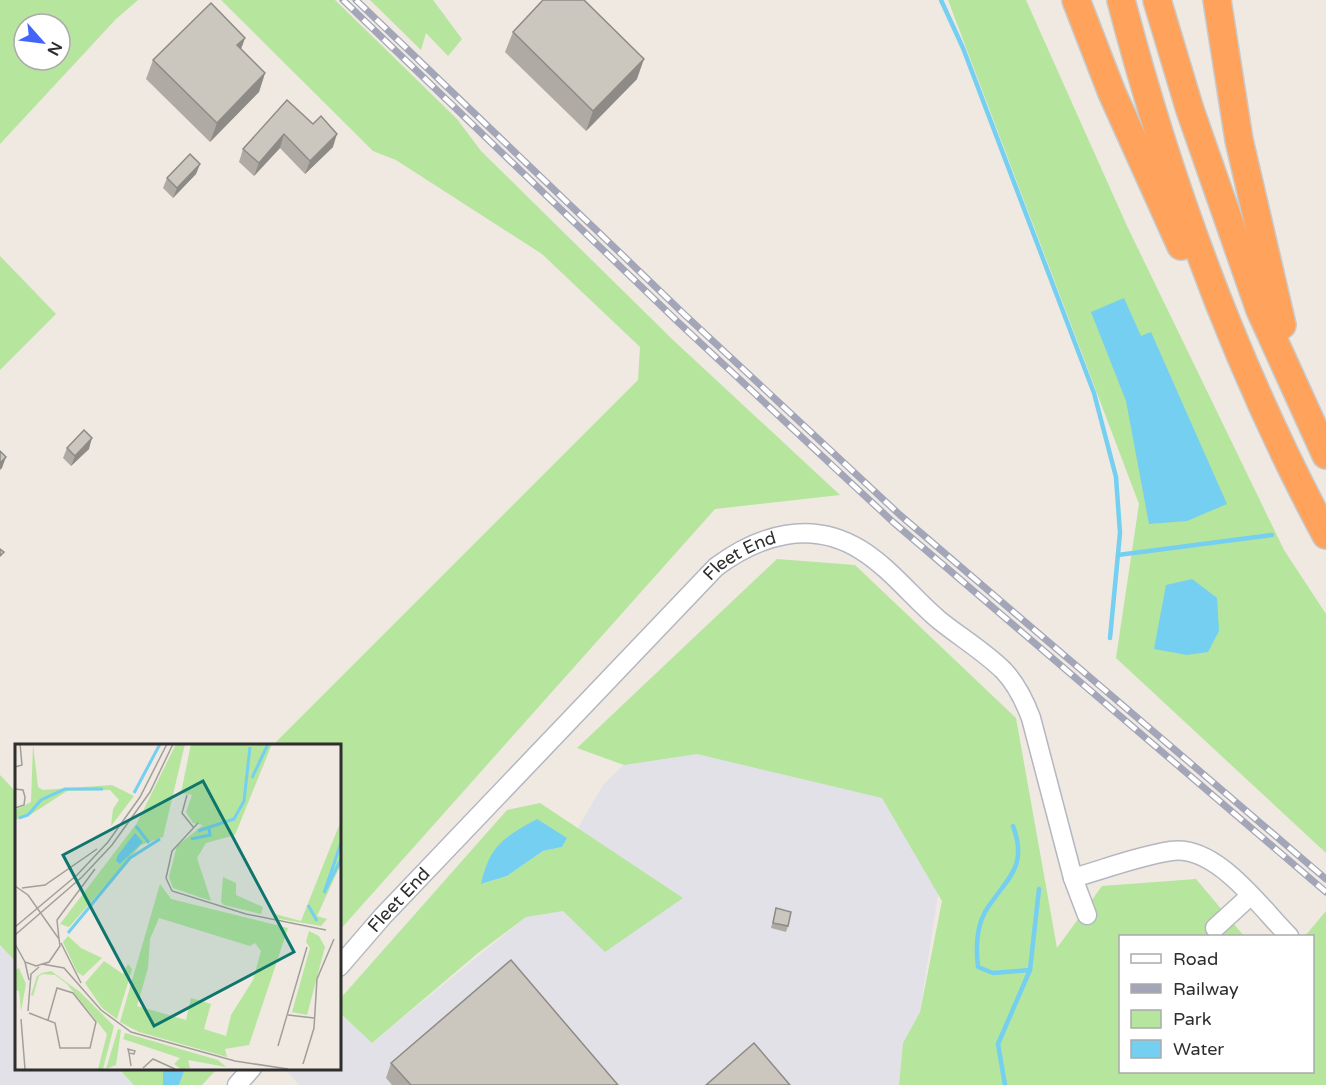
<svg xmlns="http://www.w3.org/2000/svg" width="1326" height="1085" viewBox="0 0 1326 1085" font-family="'Varela Round',sans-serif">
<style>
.industrial{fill:#e3e1e8}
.green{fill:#b6e59e;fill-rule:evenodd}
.water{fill:#75cff0}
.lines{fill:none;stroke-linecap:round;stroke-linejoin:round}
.stream{stroke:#75cff0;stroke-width:4.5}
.minor-casing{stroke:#b4b7c1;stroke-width:21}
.highway-casing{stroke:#c9c9c9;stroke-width:30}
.minor{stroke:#fff;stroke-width:18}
.highway{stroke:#ffa35c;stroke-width:27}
.rail-casing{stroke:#a3a6b8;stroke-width:7}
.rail{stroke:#fff;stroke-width:4.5;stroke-dasharray:14;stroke-linecap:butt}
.wall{fill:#afaba4}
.shaded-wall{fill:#8e8b86}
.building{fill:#cbc7bf;stroke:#8e8b86;stroke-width:1.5}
.labels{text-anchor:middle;stroke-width:6;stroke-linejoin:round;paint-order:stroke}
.street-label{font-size:18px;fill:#2e2e2e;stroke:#fff}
.inset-river{fill:none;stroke:#75cff0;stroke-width:3}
.inset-road{fill:none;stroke:#a29e99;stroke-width:1.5}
.view{fill:#0f766e;fill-opacity:0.15;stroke:#0f766e;stroke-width:3}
.inset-edge{fill:none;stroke:#2e2e2e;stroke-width:3}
</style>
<rect width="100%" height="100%" fill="#efe9e1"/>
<!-- industrial -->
<g class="industrial">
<path d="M782 582 941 875 920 1012 903 1043 899 1085H299L285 1069 339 1068V1012L372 1043 526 917 603 785 731 661Z"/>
<path d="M0 945 16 962V1068L119 1069 134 1085H0Z"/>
</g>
<!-- green -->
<g class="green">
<path d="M0 0H138L116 19 0 144ZM24 24H60V60H24Z"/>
<path d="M221 0H335L457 119 481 151 672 339 840 495 715 509 339 931V746H272L638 380 640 347 542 254 396 160 373 151Z"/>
<path d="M370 0H433L462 39 448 56 426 33 421 50Z"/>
<path d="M948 0H1026L1127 226 1284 550 1326 614V853L1116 658 1139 504Z"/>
<path d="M0 256 56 314 0 370Z"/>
<path d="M777 559 855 565 1016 718 1057 948 1102 886 1196 879 1244 936H1120V1072H1312V936H1305L1326 911V1085H899L903 1043 920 1012 942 901 882 798 697 754 624 765 577 748Z"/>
<path d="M0 775 16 792V962L0 945Z"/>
<path d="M540 803 683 898 605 952 563 911 526 917 478 953 372 1043 339 1012V1000L507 810ZM566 838 562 847 543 851 507 876 481 884Z"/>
<path d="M119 1069H163V1085H134Z"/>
<path d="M185 1069H217L202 1085H179Z"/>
</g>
<!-- water -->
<g class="water">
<path d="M1124 298 1141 336 1151 332 1227 504 1187 521 1149 524 1126 401 1091 312Z"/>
<path d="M1192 579 1217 598 1219 631 1208 652 1187 655 1154 649 1166 585Z"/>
<path d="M537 819 567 838 562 847 543 851 507 876 481 884C490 845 503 838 537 819Z"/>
<path d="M163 1069H185L179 1085H163Z"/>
</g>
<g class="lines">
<!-- stream -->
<g class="stream">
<path d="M941 0 963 48 1094 393 1116 477 1120 533 1110 638"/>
<path d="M1118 555 1272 535"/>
<path d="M1013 826C1029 869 1005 879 985 912 976 928 976 950 978 967L993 973 1030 970"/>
<path d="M1005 1085 998 1044 1030 970 1039 889"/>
</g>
<!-- minor casing -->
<g class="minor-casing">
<g id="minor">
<path d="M1073 878C1105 869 1138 856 1171 851 1216 844 1260 907 1289 936"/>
<path d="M1215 928 1250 896"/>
<path id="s1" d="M339 967 383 916 716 567C759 535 811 519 861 550 890 568 913 598 939 620 960 637 985 652 1004 671 1016 684 1025 702 1031 718L1073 878 1087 915"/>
<path d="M237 1085 252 1068"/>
</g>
</g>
<!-- highway casing -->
<g class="highway-casing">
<g id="highway">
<path d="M1076 0 1112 93 1181 246"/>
<path d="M1121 0C1169 184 1236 367 1326 535"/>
<path d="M1157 0 1190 110 1260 310 1326 455"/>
<path d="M1217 0 1239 140 1282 325"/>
</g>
</g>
<!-- minor -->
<use href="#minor" class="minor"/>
<!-- highway -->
<use href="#highway" class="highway"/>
<!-- rail casing -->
<g class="rail-casing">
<g id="rail">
<path d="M343 0 679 323 893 522 1326 892"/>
<path d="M356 0 686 316 900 515 1326 879"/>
</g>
</g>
<!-- rail -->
<use href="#rail" class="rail"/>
</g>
<!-- wall -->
<g class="wall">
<path d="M513 32 637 79 586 131 505 52Z"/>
<path d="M245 38 241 49 265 73 259 92 210 142 146 79 153 60Z"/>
<path d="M313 124 333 147 305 174 280 148 254 176 239 162 243 149Z"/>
<path d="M200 164 196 174 173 198 163 188 167 178Z"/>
<path d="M67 448 89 449 71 466 63 458Z"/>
<path d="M776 908 788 926 786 932 771 928Z"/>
<path d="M391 1063 618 1085H392L386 1078Z"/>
</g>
<!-- shaded-wall -->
<g class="shaded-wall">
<path d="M245 38 238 57 237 45Z"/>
<path d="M644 59 637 79 586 131 593 111Z"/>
<path d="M265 73 259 92 210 142 217 123Z"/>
<path d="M284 134 280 148 254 176 259 163Z"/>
<path d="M337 134 333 147 305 174 310 161Z"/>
<path d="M200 164 196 174 173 198 177 188Z"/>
<path d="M92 438 89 449 71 466 75 456Z"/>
<path d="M6 457 2 468 0 470V463Z"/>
</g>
<!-- building -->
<g class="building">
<path d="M543 0H584L644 59 593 111 513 32Z"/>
<path d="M211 3 245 38 237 45 265 73 217 123 153 60Z"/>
<path d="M287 100 313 124 321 116 337 134 310 161 284 134 259 163 243 149Z"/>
<path d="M190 154 200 164 177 188 167 178Z"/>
<path d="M84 430 92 438 75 456 67 448Z"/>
<path d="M0 451 6 457 0 463Z"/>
<path d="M0 549 4 552 0 556Z"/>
<path d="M776 908 791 912 788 926 773 923Z"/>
<path d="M511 960 618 1085H411L391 1063Z"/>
<path d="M754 1043 790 1085H706Z"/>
</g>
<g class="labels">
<!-- street labels -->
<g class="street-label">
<text dy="6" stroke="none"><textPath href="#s1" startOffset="576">Fleet End</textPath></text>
<text dy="6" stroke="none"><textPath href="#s1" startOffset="90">Fleet End</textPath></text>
</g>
</g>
<!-- overview -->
<g transform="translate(15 744)">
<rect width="326" height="326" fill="#efe9e1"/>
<path d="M18 0 23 43 28 46 97 41 119 52 96 82 98 65 104 56 95 46 52 47 15 71 0 76V66L16 58ZM161 0H170L148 93 126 101 54 183 45 180 122 79ZM176 0H257L220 91 191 99 182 114 196 157 158 144 154 133 162 102 188 81 178 79 171 68 177 51 166 49ZM325 79V122L302 172 312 175 306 182 259 174 260 170 286 177ZM208 133 221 139V151L248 163 246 170 209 161 206 158ZM145 140 156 155 273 184 234 301 210 305 212 313 124 288 105 278ZM144 174 235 202 240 199 246 207 238 236 216 271 211 292 189 285 196 260 176 254 171 276 122 262 133 224 135 195ZM294 187 304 192 310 203 292 271 277 268 295 204 291 198ZM53 192 66 204 87 214 68 232 62 228 48 198ZM89 217 108 230 113 220 117 225 102 275 87 264 70 239ZM4 224 11 240 6 267 4 247 0 246V226ZM36 227 65 248 99 282 88 325H83L92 290 52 240 40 231 28 230 24 232 18 252 16 251 22 232 27 229ZM103 285 106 286 101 321 91 325ZM110 289 203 316 211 323 173 316 175 324 166 325 159 320 165 314 108 295Z" fill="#b6e59e" fill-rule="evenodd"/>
<path d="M120 89 128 98 105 120 101 117 103 111Z" fill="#75cff0"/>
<path class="inset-river" d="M237 34 253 0M119 49 145 0M4 74 13 71 26 56 50 45H88M121 82 134 99M183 87 219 75 229 57 235 3M176 95 195 91 194 84M326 99 309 149 326 115M293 161 302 177M53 189 115 114 145 95"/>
<path class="inset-road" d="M0 23 7 21 5 0M0 45 8 46 10 53 9 61 0 64M172 51 167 69 179 84M183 79 157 107 151 134 157 147 231 170 311 186M0 142 13 151 44 195 45 202 34 218 21 222 10 218 0 200M7 144 30 141 82 105M0 183 62 131 93 98 125 53 152 0M0 191 67 133 97 101 135 48 158 0M44 195 42 176 80 125M46 199 66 239M10 218 14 236M27 220 49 224 86 266 116 288 220 317 273 325M13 267 16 230 24 223M14 269 40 279 45 304H75L81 278 58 249 42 244 33 276M273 271 299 274M6 275 10 325M263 302 292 203M114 309 113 305 120 307 119 310 114 309 116 322M288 320 299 284 302 235 319 195M128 324 138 315 160 325"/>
<path class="view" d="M188 37 279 208 139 282 48 111Z"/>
<rect width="326" height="326" class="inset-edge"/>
</g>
<!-- legend -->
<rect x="1119" y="935" width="195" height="138" fill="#ffffff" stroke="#ababab" stroke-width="1.5"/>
<rect x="1131" y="954" width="30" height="9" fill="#ffffff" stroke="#ababab" stroke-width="1.5"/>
<text x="1173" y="965" font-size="18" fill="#2e2e2e">Road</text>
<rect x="1131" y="984" width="30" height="9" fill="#a3a6b8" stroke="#ababab" stroke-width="1.5"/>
<text x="1173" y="995" font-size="18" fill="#2e2e2e">Railway</text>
<rect x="1131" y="1010" width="30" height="18" fill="#b6e59e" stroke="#ababab" stroke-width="1.5"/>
<text x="1173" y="1025" font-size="18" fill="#2e2e2e">Park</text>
<rect x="1131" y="1040" width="30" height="18" fill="#75cff0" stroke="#ababab" stroke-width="1.5"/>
<text x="1173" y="1055" font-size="18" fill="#2e2e2e">Water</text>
<!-- north arrow -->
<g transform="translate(42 42) rotate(118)"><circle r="28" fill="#ffffff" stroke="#ababab" stroke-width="1.5"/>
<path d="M0-4.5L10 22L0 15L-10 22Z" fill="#4264fb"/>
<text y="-9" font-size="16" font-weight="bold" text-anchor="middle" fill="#2e2e2e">N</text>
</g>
</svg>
